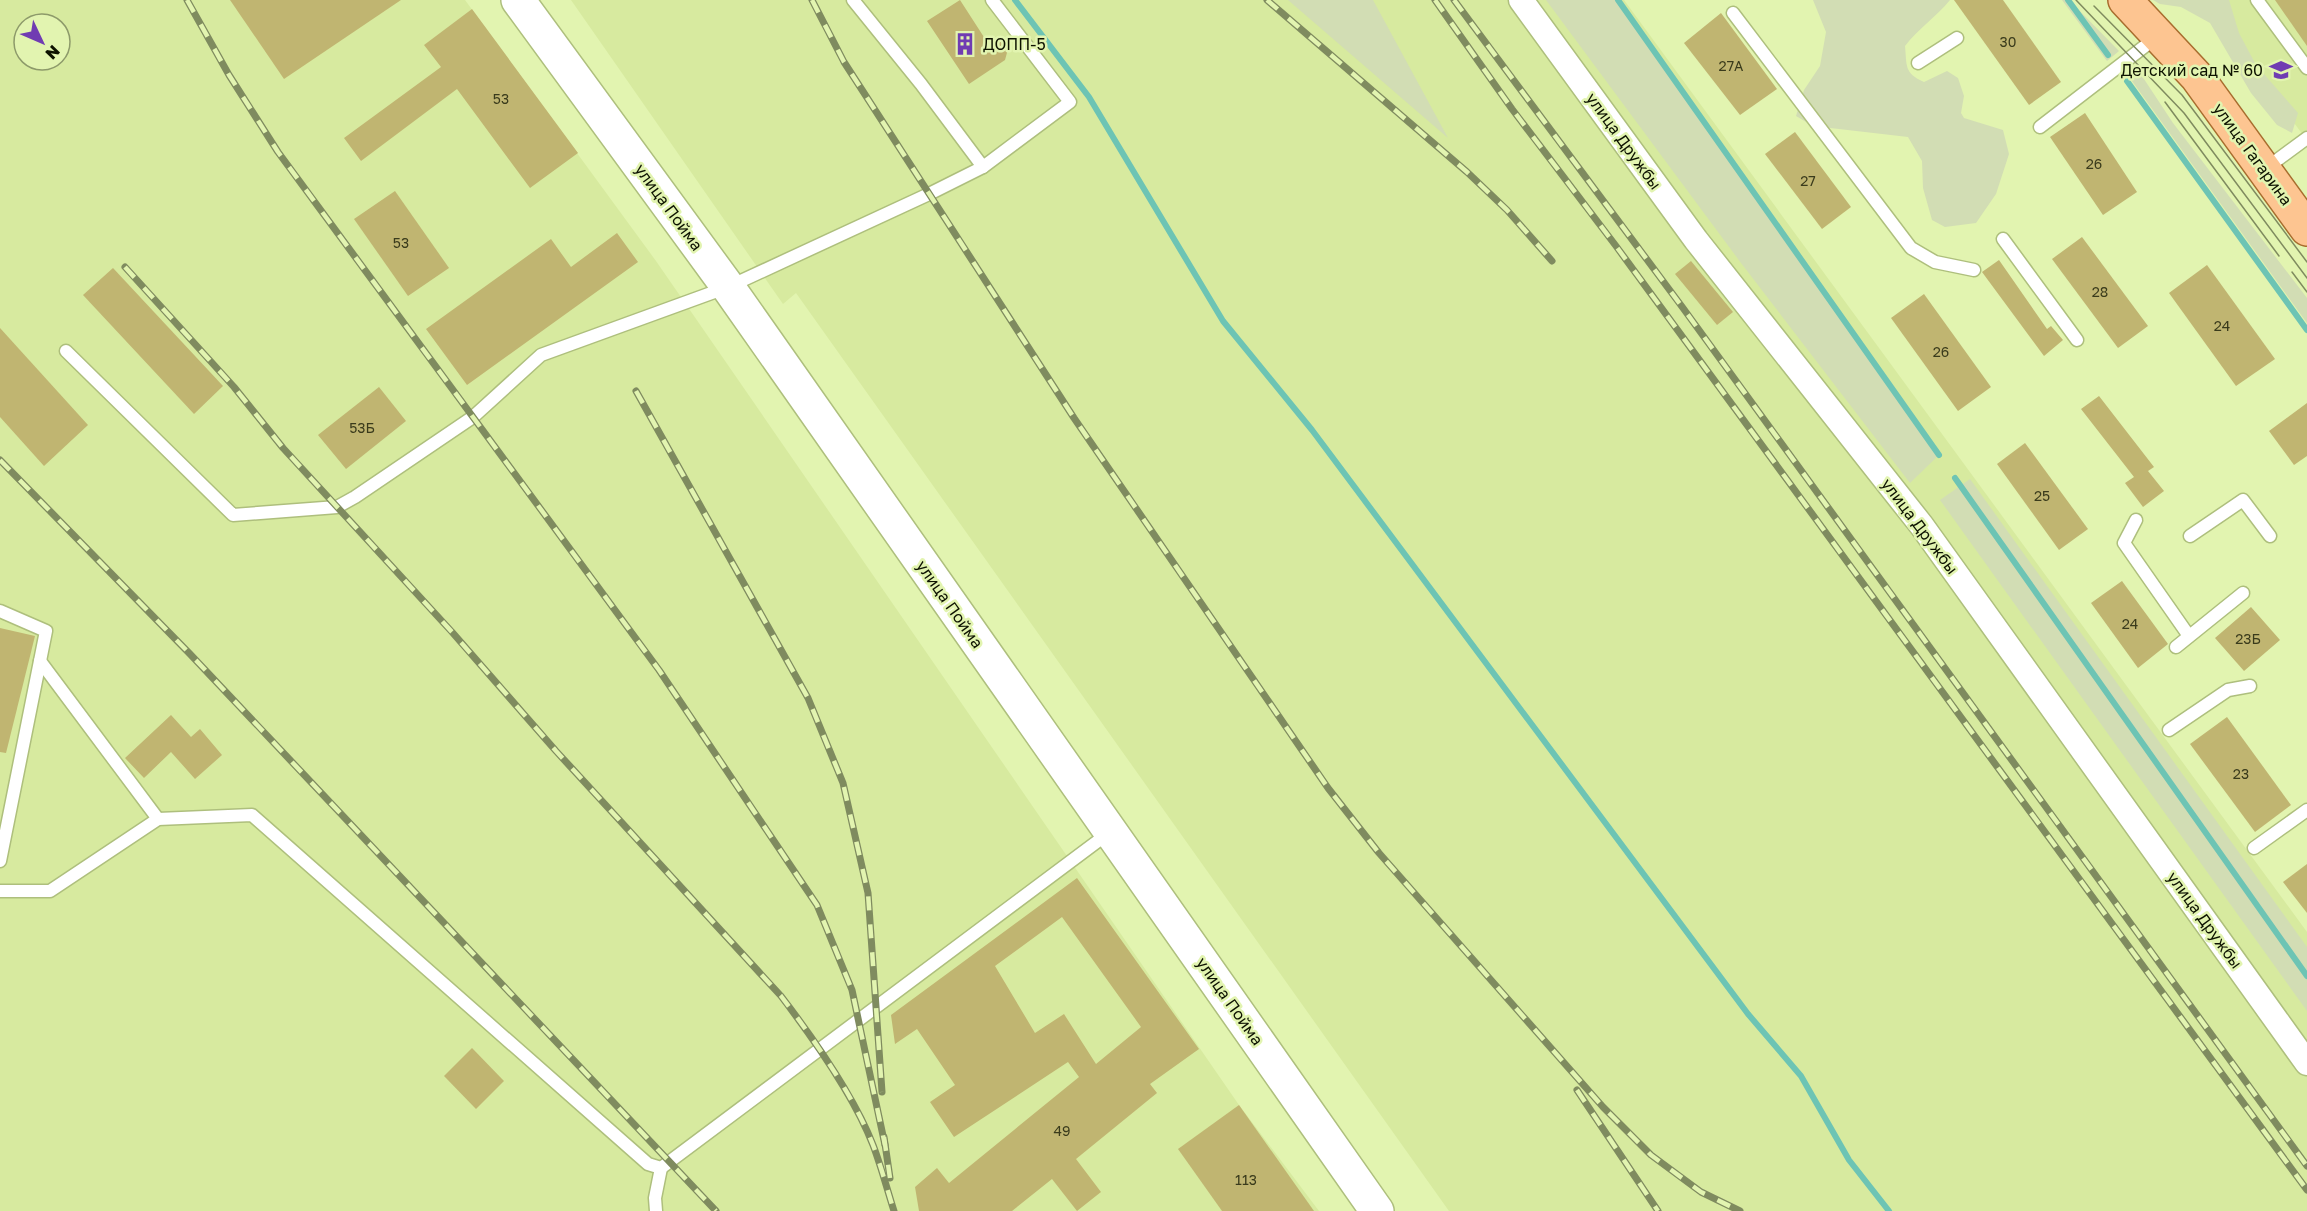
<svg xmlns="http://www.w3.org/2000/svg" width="2307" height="1211" viewBox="0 0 2307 1211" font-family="'Golos Text',sans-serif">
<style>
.built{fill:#d7ea9f;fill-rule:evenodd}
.green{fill:#d2ddb4}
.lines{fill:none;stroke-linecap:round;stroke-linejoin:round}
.stream{stroke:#6dc4b4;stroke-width:6}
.building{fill:#c0b571;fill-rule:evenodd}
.service-casing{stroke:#aebf7d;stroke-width:15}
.minor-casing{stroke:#aebf7d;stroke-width:27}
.secondary-casing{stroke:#aebf7d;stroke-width:36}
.primary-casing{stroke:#a86d2e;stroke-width:36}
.service{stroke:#fff;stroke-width:12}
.minor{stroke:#fff;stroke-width:24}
.secondary{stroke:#fff;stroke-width:33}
.primary{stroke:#fdc591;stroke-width:33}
.tram{stroke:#7f8b5f;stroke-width:1.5}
.rail-casing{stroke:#7f8b5f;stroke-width:7}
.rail{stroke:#e2f4b0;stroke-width:4.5;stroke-dasharray:14;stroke-linecap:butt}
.labels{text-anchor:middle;stroke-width:5;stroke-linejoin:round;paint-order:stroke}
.number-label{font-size:14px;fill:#3a3b1c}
.poi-label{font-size:16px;fill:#0d1200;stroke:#e2f4b0;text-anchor:start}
.street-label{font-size:16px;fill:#0d1200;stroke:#e2f4b0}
</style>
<rect width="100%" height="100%" fill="#e2f4b0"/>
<!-- built -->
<g class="built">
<path d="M0 0H465L656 261 1239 1105 1319 1211H0ZM24 24H60V60H24Z"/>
<path d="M571 0H1624L2307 932V1211H1449L796 293 783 304Z"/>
<path d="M2203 0H2307V141L2306 139Z"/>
</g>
<!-- green -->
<g class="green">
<path d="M1288 0H1373L1448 138Z"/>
<path d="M1546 0H1618L1939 455 1910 483 1741 263Z"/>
<path d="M1813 0H1950C1936 17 1918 29 1905 46 1907 66 1904 73 1924 82L1947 71 1958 78 1964 96 1961 113 1964 118 2003 130 2009 154 1996 194 1976 223 1945 227 1932 220 1923 188 1922 161 1908 137 1813 126 1796 116 1804 90 1820 66 1826 32Z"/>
<path d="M2062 0H2069L2119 51 2107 61Z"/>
<path d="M2153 0H2229L2239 33 2256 65 2298 113 2292 133 2277 125 2251 93 2210 23 2181 7 2160 4Z"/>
<path d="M2124 70 2142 76 2173 123 2307 298V323Z"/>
<path d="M1970 479 2307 947V1011L1940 500Z"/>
</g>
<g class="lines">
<!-- stream -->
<g class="stream">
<path d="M1015 0 1089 97 1223 321 1312 430 1748 1014 1801 1076 1849 1160 1889 1211"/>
<path d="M1618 0 1939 455"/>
<path d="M2068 0 2108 55"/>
<path d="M2127 81 2307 330"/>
<path d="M1955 478 2307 976"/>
</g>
</g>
<!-- building -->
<g class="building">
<path d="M230 0H401L284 79Z"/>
<path d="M960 0 991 48 1003 40 1008 49 1005 60 969 84 927 21Z"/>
<path d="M1954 0H2003L2061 82 2029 105Z"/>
<path d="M2275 0H2307V46Z"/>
<path d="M472 9 578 153 530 188 457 89 361 161 344 138 441 67 424 45Z"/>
<path d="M1721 13 1777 89 1740 115 1684 43Z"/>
<path d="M2085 113 2137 192 2103 215 2050 137Z"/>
<path d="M1795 132 1851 207 1822 229 1765 154Z"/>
<path d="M395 191 449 268 408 296 354 219Z"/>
<path d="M617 233 638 262 467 385 426 329 551 239 571 267Z"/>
<path d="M2082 237 2148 326 2118 348 2052 259Z"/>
<path d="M1999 260 2047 329 2051 326 2063 340 2044 356 1982 272Z"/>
<path d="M1691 261 1733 312 1717 325 1675 274Z"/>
<path d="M2207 265 2275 359 2236 386 2169 293Z"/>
<path d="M113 268 223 386 194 414 83 295Z"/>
<path d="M1924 294 1991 387 1958 411 1891 318Z"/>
<path d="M0 328 88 425 44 466 0 417Z"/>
<path d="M379 387 406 421 346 469 318 435Z"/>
<path d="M2099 396 2154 467 2148 471 2164 491 2143 507 2125 483 2134 477 2081 409Z"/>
<path d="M2307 403V456L2294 465 2269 431Z"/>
<path d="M2025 443 2088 529 2059 550 1997 464Z"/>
<path d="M2122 581 2168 644 2138 668 2091 603Z"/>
<path d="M2251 607 2280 640 2244 671 2215 638Z"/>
<path d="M0 628 35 636 6 753 0 752Z"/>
<path d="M171 715 191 737 200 729 222 755 195 779 171 752 144 778 125 758Z"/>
<path d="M2227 717 2291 805 2255 832 2190 744Z"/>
<path d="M2307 864V913L2283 882Z"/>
<path d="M1077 878 1199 1049 1150 1084 1157 1093 1076 1159 1101 1192 1077 1211 1052 1179 1012 1211H919L915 1187 937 1168 949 1183 1079 1077 1068 1062 954 1137 930 1102 955 1085 917 1029 895 1044 891 1015ZM1062 917 1141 1027 1096 1064 1064 1014 1035 1033 995 966Z"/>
<path d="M472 1048 504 1081 476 1109 444 1076Z"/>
<path d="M1239 1105 1314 1211H1222L1178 1149Z"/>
</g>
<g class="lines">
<!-- service casing -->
<g class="service-casing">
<g id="service">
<path d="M853 0 921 84 983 167"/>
<path d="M2257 0 2307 68"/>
<path d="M1733 13 1911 248 1935 262 1974 270"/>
<path d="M1918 63 1957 38"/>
<path d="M2040 127 2158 36"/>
<path d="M2265 169 2307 138"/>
<path d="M2003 239 2077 340"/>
<path d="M66 351 233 515 337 507 355 497 473 417 541 355 728 287 929 194 983 167 1070 102 992 0"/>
<path d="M2136 520 2124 543 2189 636"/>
<path d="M2190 536 2243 500 2270 536"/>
<path d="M0 611 46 631 0 861"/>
<path d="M2176 647 2243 593"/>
<path d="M40 661 158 819"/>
<path d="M2169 730 2228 690 2250 686"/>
<path d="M2254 848 2307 810"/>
<path d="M0 891H50L158 819 252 815 648 1164 661 1168 1110 832"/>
<path d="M656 1211 655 1198 661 1168"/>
</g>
</g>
<!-- minor casing -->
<g class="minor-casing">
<path id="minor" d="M1521 0 1696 240 1922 526 2307 1063"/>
</g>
<!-- secondary casing -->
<g class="secondary-casing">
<path id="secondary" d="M518 0 728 287 1377 1211"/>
</g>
<!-- primary casing -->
<g class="primary-casing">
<path id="primary" d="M2125 0 2197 77 2307 229"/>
</g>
<!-- service -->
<use href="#service" class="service"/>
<!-- minor -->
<use href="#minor" class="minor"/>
<!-- secondary -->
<use href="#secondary" class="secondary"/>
<!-- primary -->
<use href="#primary" class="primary"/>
<!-- tram -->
<g class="tram">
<path d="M2076 0 2184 113 2307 278"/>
<path d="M2094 6 2182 95 2307 262"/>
<path d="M2165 102 2279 256"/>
<path d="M2292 272 2307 292"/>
</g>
<!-- rail casing -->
<g class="rail-casing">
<g id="rail">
<path d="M187 0 229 75 278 152 659 670 817 905 852 990 885 1145"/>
<path d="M812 0 844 62 1074 418 1328 788 1379 853 1603 1107 1651 1155 1701 1192 1740 1211"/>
<path d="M1267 0 1467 172 1507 210 1552 261"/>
<path d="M1435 0 1512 109 1616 246 2307 1190"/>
<path d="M1454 0 1683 308 2307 1166"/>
<path d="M125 267 234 387 283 448 452 632 556 751 781 996C813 1038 854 1096 873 1145 881 1166 887 1189 894 1211"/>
<path d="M636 391 808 698 843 783 868 893 882 1092"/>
<path d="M0 460 190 654 716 1211"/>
<path d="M1577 1090 1658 1211"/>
<path d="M884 1137 890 1178"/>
</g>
</g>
<!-- rail -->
<use href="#rail" class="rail"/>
</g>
<!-- icons -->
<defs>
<g id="building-bare" transform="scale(1.8)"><path d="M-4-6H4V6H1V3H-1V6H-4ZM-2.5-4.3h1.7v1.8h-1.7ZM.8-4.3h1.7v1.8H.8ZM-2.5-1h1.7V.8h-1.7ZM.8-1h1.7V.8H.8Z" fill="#703cb2" stroke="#e2f4b0" stroke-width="2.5" paint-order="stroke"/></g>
<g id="school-bare" transform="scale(1.8)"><path d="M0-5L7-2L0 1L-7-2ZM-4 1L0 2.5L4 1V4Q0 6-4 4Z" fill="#703cb2" stroke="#e2f4b0" stroke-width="2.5" paint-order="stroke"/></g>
</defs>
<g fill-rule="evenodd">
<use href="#building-bare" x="965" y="44"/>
<use href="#school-bare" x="2281" y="70"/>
</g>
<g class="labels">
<!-- number labels -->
<g class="number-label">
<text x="2008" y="47">30</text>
<text x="1731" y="71">27А</text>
<text x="501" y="104">53</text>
<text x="2094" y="169">26</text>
<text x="1808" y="186">27</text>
<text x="401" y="248">53</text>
<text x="2100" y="297">28</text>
<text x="2222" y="331">24</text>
<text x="1941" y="357">26</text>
<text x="362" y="433">53Б</text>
<text x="2042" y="501">25</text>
<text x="2130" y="629">24</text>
<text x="2248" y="644">23Б</text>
<text x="2241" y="779">23</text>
<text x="1062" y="1136">49</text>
<text x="1246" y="1185">113</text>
</g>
<!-- poi labels -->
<g class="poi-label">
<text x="983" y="50">ДОПП-5</text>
<text x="2263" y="76" text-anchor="end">Детский сад № 60</text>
</g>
<!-- street labels -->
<g class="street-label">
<text transform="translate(1624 141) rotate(54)" y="6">улица Дружбы</text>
<text transform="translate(2253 154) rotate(54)" y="6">улица Гагарина</text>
<text transform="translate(669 207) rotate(54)" y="6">улица Пойма</text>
<text transform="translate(1920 526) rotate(53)" y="6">улица Дружбы</text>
<text transform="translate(950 604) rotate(55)" y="6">улица Пойма</text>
<text transform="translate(2205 920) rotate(54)" y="6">улица Дружбы</text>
<text transform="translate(1230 1001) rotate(55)" y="6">улица Пойма</text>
</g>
</g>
<!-- north arrow -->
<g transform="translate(42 42) rotate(134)"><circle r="28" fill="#e2f4b0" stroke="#8d9a6a" stroke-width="1.5"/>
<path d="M0-4.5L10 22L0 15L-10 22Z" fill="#703cb2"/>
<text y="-9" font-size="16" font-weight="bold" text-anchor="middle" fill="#0d1200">N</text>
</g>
</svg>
